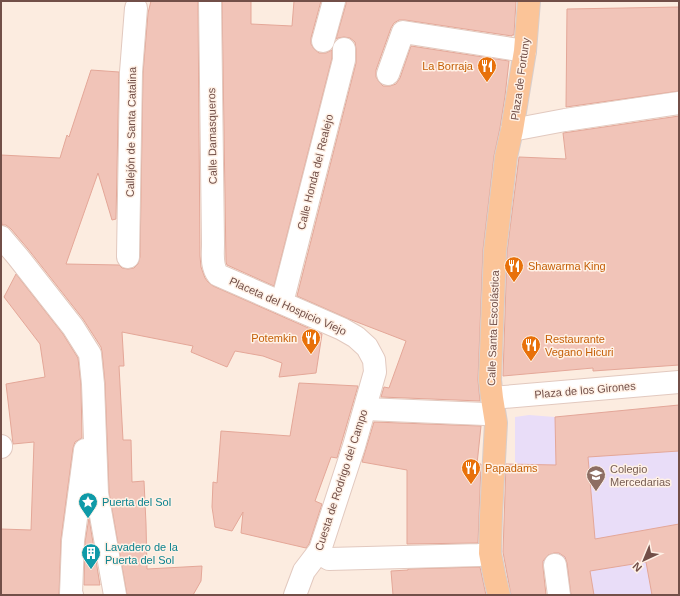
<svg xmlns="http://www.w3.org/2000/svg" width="680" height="596" viewBox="0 0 680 596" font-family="Helvetica,sans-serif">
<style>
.education{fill:#e9ddf8}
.building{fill:#f1c4b8;stroke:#e4a798}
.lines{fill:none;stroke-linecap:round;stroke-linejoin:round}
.minor-casing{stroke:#e2c9bf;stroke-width:24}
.major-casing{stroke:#d8cecc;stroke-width:24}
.minor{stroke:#fff;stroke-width:22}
.major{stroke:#fbc498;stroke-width:22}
.labels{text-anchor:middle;stroke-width:3;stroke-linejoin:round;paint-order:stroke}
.food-label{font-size:11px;fill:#c56008;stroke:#fff1e6;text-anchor:start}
.street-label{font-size:11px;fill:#724f48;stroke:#fff1e6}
.education-label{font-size:11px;fill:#785e54;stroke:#fff1e6;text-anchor:start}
.culture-label{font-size:11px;fill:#0d838f;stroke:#fff1e6;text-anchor:start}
</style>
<rect width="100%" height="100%" fill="#fcece0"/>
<!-- education -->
<path class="education" d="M679 405V524H677L679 536V569L673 595H564L550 563 536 565 515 464V417L529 415 555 417Z"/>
<!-- building -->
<g class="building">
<path d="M151 1H198L200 256 201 267 205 278 208 282 213 286 322 334 316 373 279 377 282 363 263 356 235 351 227 367 191 352 193 346 122 332 124 366H119L123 440H131L132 482 144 481 146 524 147 569 202 566 201 581 193 595H127L109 492 105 383 102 352 101 347 83 319 28 249 11 229 6 225H2L1 217V155L60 158 67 135 69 137 91 70 119 72 116 219 112 220 98 173 66 264 119 265 122 268 128 269 134 268 138 264 140 257 143 73 148 13Z"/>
<path d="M222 1H251V24L292 26 294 1H321L311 38V44L314 49 319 53H326L332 50V58L274 286 227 265 226 262Z"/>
<path d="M346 1H516L514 35H512V36L405 20H399L394 23 391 28 376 70V77L379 82 383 86H390L396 84 400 78 411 46 509 61 505 96 500 128 494 156 483 250 478 380 480 401 381 397 384 387 389 388 406 341 349 319 297 296 356 63V49L355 42 350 38 344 37 338 38 336 39 346 4Z"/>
<path d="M679 7V91L566 107 567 9Z"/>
<path d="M679 116V365L593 371V368L503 376 507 252 519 157 566 159 563 133Z"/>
<path d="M16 274 63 334 78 358 81 385 82 438 80 439 75 442 73 448 61 539 59 595H1V529L31 530 34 442 13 444 6 384 45 377 40 344 4 297Z"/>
<path d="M299 383 358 386 337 458 331 457 315 501 322 504 309 544 306 548 241 533 243 512 232 531 215 527 212 507 213 482 217 483 221 431 290 436Z"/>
<path d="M679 405V451L588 457 595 539 679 524V595H652L646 562 590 571 594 595H571L567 563 565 557 559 553H554L548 555 543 561V567L546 595H511L503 552 506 464 556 465 555 417Z"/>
<path d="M374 422 481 426 477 464H481L478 543 407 544V470L362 462Z"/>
<path d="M89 518 100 585H84L85 542Z"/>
<path d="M480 567 486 595H393L391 571 408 570V569Z"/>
</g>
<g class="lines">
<!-- minor casing -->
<g class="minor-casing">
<g id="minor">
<path d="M210 1 213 244C213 254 211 266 218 275L342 329 356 337 367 347 374 360 375 372 354 446 320 550 304 571 295 595"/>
<path d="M323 41 334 1"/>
<path d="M388 74 403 32 525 51"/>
<path d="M512 130 565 120 679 103"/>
<path d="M1 237 18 257 73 327 90 354 93 384 97 493 115 595"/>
<path d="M128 257 131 72 136 8"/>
<path d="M284 295 344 60V49"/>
<path d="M492 398 679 382"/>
<path d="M365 409 485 414"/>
<path d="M1 447V446"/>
<path d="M319 553 329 559 479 555 490 553"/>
<path d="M555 565 559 595"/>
<path d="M72 595 71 594 73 541 85 450"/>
</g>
</g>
<!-- major casing -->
<g class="major-casing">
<path id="major" d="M499 595 495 579 490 553 491 516 496 423 492 398 490 380 495 251 506 157 512 130 525 51 529 1"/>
</g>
<!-- minor -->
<use href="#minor" class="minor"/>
<!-- major -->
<use href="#major" class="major"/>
</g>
<!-- icons -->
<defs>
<g id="restaurant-pin" transform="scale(1)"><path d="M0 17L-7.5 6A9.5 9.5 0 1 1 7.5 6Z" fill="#e8710a" stroke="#fff1e6"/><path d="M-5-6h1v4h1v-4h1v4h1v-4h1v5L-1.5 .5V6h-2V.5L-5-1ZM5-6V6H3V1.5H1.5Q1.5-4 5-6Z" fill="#fff"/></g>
<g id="school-pin" transform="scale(1)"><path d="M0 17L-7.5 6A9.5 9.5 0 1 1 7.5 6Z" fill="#8d6e63" stroke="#fff1e6"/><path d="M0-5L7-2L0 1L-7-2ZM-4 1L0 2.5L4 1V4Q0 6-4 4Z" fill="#fff"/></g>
<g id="sight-pin" transform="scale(1)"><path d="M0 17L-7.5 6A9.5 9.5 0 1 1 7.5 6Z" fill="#0f9aa8" stroke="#fff1e6"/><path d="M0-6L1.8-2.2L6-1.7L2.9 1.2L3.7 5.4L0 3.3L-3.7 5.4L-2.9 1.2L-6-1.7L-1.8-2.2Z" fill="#fff"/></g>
<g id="building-pin" transform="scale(1)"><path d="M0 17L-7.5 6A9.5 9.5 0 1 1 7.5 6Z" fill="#0f9aa8" stroke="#fff1e6"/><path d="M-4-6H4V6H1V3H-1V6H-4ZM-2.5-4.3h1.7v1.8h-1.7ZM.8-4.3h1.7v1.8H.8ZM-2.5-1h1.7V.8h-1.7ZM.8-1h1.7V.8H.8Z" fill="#fff"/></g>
</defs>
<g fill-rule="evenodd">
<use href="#restaurant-pin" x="487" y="66"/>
<use href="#restaurant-pin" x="514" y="266"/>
<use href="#restaurant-pin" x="311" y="338"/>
<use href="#restaurant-pin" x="531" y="345"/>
<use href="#restaurant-pin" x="471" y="468"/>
<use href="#school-pin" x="596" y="475"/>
<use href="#sight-pin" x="88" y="502"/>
<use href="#building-pin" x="91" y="553"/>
</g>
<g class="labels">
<!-- food labels -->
<g class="food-label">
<text x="473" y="70" text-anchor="end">La Borraja</text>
<text x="528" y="270">Shawarma King</text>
<text x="297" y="342" text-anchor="end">Potemkin</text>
<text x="545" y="343">Restaurante<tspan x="545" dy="13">Vegano Hicuri</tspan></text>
<text x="485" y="472">Papadams</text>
</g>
<!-- street labels -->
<g class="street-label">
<text transform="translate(520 79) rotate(-82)" y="4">Plaza de Fortuny</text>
<text transform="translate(131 132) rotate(-89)" y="4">Callejón de Santa Catalina</text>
<text transform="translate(212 136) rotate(-91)" y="4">Calle Damasqueros</text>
<text transform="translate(315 172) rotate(-76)" y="4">Calle Honda del Realejo</text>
<text transform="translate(288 306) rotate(24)" y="4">Placeta del Hospicio Viejo</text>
<text transform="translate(493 328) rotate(-88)" y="4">Calle Santa Escolástica</text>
<text transform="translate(585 390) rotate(-5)" y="4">Plaza de los Girones</text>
<text transform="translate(341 480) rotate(-72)" y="4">Cuesta de Rodrigo del Campo</text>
</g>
<!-- education labels -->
<g class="education-label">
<text x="610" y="473">Colegio<tspan x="610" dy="13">Mercedarias</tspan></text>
</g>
<!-- culture labels -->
<g class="culture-label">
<text x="102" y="506">Puerta del Sol</text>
<text x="105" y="551">Lavadero de la<tspan x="105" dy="13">Puerta del Sol</tspan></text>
</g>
</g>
<!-- border -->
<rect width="680" height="596" fill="none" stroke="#724f48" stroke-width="4"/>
<!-- north arrow -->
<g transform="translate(644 560) rotate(224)" stroke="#fff1e6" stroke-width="3" paint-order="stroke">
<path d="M0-3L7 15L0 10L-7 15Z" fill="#724f48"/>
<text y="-6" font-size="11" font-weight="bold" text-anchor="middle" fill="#724f48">N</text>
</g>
</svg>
